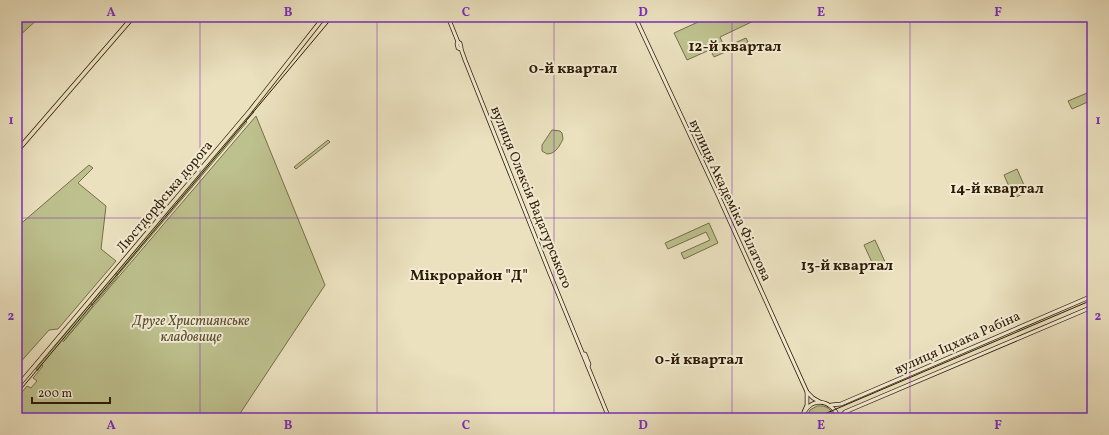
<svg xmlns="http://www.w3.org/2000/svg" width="1109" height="435" viewBox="0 0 1109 435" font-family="Vollkorn,serif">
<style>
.green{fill:#bdc18e;stroke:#766e48}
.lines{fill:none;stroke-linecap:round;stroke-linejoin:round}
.secondary-casing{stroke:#2e1b03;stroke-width:4.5}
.primary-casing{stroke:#2e1b03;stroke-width:5}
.secondary{stroke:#f2ecd5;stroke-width:3}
.primary{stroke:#ebe1bf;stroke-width:3.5}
.tram{stroke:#2e1b03;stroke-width:1}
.grid{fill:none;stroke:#7b2cbf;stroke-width:1;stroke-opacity:0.55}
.labels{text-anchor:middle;stroke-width:4;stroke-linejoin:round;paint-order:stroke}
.street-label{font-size:14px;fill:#2e1b03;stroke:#f2ecd5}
.park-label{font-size:14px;font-style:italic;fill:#594d2d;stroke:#f2ecd5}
.neighbourhood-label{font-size:15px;font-weight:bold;fill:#2e1b03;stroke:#f2ecd5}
.neatline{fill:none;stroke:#7b2cbf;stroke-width:1.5}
.grid-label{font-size:13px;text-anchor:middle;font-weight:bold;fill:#7b2cbf}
</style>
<rect width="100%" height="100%" fill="#ebe1bf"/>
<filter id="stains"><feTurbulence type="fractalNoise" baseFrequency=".005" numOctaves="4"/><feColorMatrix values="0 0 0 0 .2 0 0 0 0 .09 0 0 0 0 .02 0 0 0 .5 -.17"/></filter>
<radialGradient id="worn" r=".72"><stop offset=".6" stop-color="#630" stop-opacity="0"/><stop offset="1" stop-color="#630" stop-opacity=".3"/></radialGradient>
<!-- green -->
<g class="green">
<path d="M17 17H40L17 38Z"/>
<path d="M709 17H762L720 37 723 44 687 60 674 33Z"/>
<path d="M746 38 748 42 714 57 712 53Z"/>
<path d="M1092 91V100L1072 109 1068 101Z"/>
<path d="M252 111 254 112 246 121 247 122 118 275 116 273Z"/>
<path d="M256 116 325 285 237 418H17V398L27 386 31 388 37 381 33 378 43 366 42 365 37 371 36 369 90 304 93 306 63 342Z"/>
<path d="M552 130 560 131 562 133 563 139C560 145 556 154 547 154L542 151V145Z"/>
<path d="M328 140 330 142 296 169 294 167Z"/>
<path d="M89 165 93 168 78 183 106 206 101 249 116 261 58 329 49 330 17 366V227Z"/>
<path d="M1017 169 1027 192 1014 198 1004 175Z"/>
<path d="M709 223 718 243 684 259 681 253 710 240 706 232 668 249 665 243Z"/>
<path d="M875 240 886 264 875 269 864 245Z"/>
<path d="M115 274 118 276 93 305 91 303Z"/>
<path d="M817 406C827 405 831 409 835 418H806L810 410Z"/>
</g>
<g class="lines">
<!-- secondary casing -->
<g class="secondary-casing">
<g id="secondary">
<path d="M448 17 458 42 460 43 461 47V49"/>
<path d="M635 17 718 195 807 392V405L804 412"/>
<path d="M458 42 457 44 458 48 461 49 465 60 550 274 609 418"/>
<path d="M583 354H585L589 364 588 366"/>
<path d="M807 392 813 398 820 402"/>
<path d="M831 405 841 404 1092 296"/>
<path d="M802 418C809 396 831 398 839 418L845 412 1092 307"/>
</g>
</g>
<!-- primary casing -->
<g class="primary-casing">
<g id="primary">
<path d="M17 151 133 17"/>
<path d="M17 387 250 111 324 17"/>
</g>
</g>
<!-- secondary -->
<use href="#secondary" class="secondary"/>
<!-- primary -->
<use href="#primary" class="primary"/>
<!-- tram -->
<g class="tram">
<path d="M17 394 333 17"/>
<path d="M815 418 1092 300"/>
</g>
</g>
<!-- grid -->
<path class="grid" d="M200 17V418M377 17V418M554 17V418M732 17V418M910 17V418M17 218H1092"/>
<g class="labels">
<!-- street labels -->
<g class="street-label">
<text transform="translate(164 196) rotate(-50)" y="5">Люстдорфська дорога</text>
<text transform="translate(532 197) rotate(68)" y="5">вулиця Олексія Вадатурського</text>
<text transform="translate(731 200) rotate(65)" y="5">вулиця Академіка Філатова</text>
<text transform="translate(957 342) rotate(-24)" y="5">вулиця Іцхака Рабіна</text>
</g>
<!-- park labels -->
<g class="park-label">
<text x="191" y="325">Друге Християнське<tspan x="191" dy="16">кладовище</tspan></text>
</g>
<!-- neighbourhood labels -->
<g class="neighbourhood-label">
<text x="735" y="51">12-й квартал</text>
<text x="573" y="73">0-й квартал</text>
<text x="997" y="193">14-й квартал</text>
<text x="847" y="270">13-й квартал</text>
<text x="469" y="280">Мікрорайон "Д"</text>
<text x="699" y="364">0-й квартал</text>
</g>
</g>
<!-- margin -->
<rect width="1109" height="435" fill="none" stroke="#ebe1bf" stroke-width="44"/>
<!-- scale -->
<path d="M32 397v6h78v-6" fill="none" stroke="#2e1b03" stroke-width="2"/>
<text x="38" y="397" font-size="12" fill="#2e1b03" stroke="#f2ecd5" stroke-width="3" paint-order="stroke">200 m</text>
<rect x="22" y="22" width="1065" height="391" class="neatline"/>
<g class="grid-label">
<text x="111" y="16">A</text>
<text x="288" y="16">B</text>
<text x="466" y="16">C</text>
<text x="643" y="16">D</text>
<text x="821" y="16">E</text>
<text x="998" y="16">F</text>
<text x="11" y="124">1</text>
<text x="1098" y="124">1</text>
<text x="11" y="320">2</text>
<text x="1098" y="320">2</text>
<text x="111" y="429">A</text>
<text x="288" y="429">B</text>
<text x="466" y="429">C</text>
<text x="643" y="429">D</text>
<text x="821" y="429">E</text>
<text x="998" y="429">F</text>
</g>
<rect width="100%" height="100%" filter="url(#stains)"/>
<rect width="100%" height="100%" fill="url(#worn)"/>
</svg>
